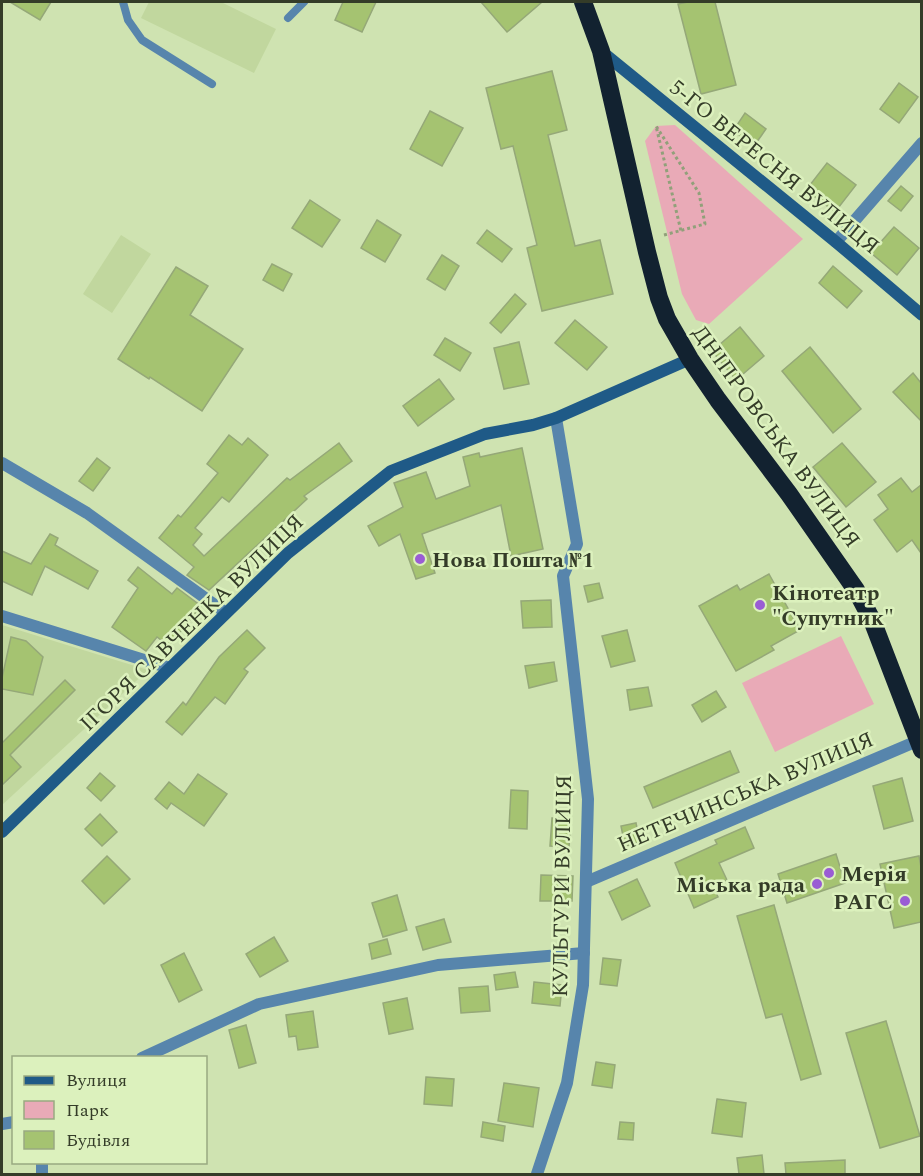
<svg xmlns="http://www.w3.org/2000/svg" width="923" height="1176" viewBox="0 0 923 1176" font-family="Spectral,serif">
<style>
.built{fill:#c1d79e}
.green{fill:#e9aab7}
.building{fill:#a5c371;stroke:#95a878;stroke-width:1.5}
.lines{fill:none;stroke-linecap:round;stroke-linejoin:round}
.path{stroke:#91a07a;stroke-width:3;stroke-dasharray:3 3;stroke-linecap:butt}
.lane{stroke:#5785ac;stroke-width:8}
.street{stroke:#5785ac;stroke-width:12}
.secondary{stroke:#1f5a87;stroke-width:12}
.highway{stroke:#122230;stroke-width:18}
.poi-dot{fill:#9a5dd4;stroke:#dcf1bd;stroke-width:2}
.labels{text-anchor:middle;stroke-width:5;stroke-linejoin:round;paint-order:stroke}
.street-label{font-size:22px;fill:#343c28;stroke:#dcf1bd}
.poi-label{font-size:22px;font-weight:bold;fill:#343c28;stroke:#dcf1bd;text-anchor:start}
</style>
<rect width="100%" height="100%" fill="#cfe3b1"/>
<!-- built -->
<g class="built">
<path d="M149 2H221L276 29 254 73 141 18Z"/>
<path d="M121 235 151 254 112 313 83 294Z"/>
<path d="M2 625 148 670 2 805Z"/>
</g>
<!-- green -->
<g class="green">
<path d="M675 125 803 239 709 324 696 320 682 294 645 141 656 126Z"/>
<path d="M841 636 874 704 775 752 742 683Z"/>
</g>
<!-- building -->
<g class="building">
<path d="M10 2H51L40 20Z"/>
<path d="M343 2H376L362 32 335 20Z"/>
<path d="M481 2H542L507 32Z"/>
<path d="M688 2H715L736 85 701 94 678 4Z"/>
<path d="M552 71 567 130 548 135 575 246 600 240 613 294 542 311 527 248 537 245 513 146 501 149 486 88Z"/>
<path d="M899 83 918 97 899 123 880 109Z"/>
<path d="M430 111 463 128 442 166 410 149Z"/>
<path d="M745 113 766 129 754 146 733 131Z"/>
<path d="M827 163 856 185 835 212 806 190Z"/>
<path d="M901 186 913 196 901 211 888 201Z"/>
<path d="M310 200 340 220 322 247 292 228Z"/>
<path d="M377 220 401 235 385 262 361 248Z"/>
<path d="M894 227 919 248 897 275 871 253Z"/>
<path d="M487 230 512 249 502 262 477 243Z"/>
<path d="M442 255 459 266 445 290 427 279Z"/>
<path d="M272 264 292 274 283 291 263 280Z"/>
<path d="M833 266 862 291 847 308 819 283Z"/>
<path d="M176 267 208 286 190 315 243 349 202 411 150 377 149 379 118 359Z"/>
<path d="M515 294 526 304 501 333 490 323Z"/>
<path d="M575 320 607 347 587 370 555 343Z"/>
<path d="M740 327 764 356 736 380 712 351Z"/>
<path d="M445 338 471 353 460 371 434 355Z"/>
<path d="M519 342 529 384 504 389 494 348Z"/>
<path d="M810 347 861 409 833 433 782 371Z"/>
<path d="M913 373 921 383V421L893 392Z"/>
<path d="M439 379 454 399 418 426 403 406Z"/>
<path d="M229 435 242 445 248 438 268 455 229 502 222 497 195 528 202 534 193 545 204 556 287 478 290 480 339 443 352 461 304 496 307 499 209 590 187 575 194 567 159 538 178 515 181 517 218 473 207 464Z"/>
<path d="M842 443 876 482 846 507 813 467Z"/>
<path d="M522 448 543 549 511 556 501 505 422 534 435 573 416 579 400 534 379 546 368 526 403 507 394 483 426 472 436 499 470 486 463 457 479 453 480 457Z"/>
<path d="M97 458 110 468 93 491 79 481Z"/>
<path d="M901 478 912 492 921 485V553L912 540 897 552 874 520 888 509 878 495Z"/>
<path d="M50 534 58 538 55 545 98 571 88 589 45 566 32 595 2 581V551L31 564Z"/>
<path d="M138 567 172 594 177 588 201 606 169 646 157 637 146 651 112 627 138 588 128 580Z"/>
<path d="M769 574 800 630 771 646 774 650 736 671 699 606 737 585 740 590Z"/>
<path d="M599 583 603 598 588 602 584 586Z"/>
<path d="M551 600 552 627 523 628 521 601Z"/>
<path d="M247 630 265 648 244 669 248 672 225 704 215 697 182 735 166 722 183 702 186 705 219 657Z"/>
<path d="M627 630 635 661 611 667 602 636Z"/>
<path d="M11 637 26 641 43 657 33 695 2 689V678Z"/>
<path d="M554 662 557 681 529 688 525 666Z"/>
<path d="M65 680 75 690 10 755 21 767 2 785V743Z"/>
<path d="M648 687 652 706 630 710 627 690Z"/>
<path d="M716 691 726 707 702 722 692 705Z"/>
<path d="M730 751 739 772 653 808 644 787Z"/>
<path d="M100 773 115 786 101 801 87 788Z"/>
<path d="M198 774 227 794 204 826 171 803 167 809 155 799 169 782 184 794Z"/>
<path d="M902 778 913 821 884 829 873 786Z"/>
<path d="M511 790 528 791 527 829 509 828Z"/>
<path d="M100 814 117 832 102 846 85 829Z"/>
<path d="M552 818 571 819 569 847 550 846Z"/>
<path d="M636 823 640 842 625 846 621 826Z"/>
<path d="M745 827 754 848 719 863 727 880 713 886 718 897 694 908 675 863 717 844 715 840Z"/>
<path d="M836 854 845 883 787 903 778 874Z"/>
<path d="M107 856 130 879 104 904 82 881Z"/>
<path d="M919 856 921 867V922L894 928 880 864Z"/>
<path d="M541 875 573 876 572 901H540Z"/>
<path d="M637 879 650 906 622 920 609 892Z"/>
<path d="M397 895 407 930 383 937 372 903Z"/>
<path d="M774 905 821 1074 801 1080 782 1014 766 1018 737 916Z"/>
<path d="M444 919 451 942 423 950 416 927Z"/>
<path d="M274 937 288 961 260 977 246 954Z"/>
<path d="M387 939 391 954 372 959 369 944Z"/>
<path d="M184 953 202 990 179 1002 161 965Z"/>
<path d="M603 958 621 960 617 986 600 984Z"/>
<path d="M515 972 518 987 496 990 494 975Z"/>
<path d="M534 982 562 985 560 1006 532 1003Z"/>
<path d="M488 986 490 1011 461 1013 459 988Z"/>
<path d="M407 998 413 1029 389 1034 383 1003Z"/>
<path d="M313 1011 318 1047 298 1050 296 1036 289 1037 286 1015Z"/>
<path d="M886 1021 920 1136 880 1148 846 1033Z"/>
<path d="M246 1025 256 1063 239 1068 229 1030Z"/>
<path d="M596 1062 615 1065 612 1088 592 1085Z"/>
<path d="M426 1077 454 1079 452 1106 424 1104Z"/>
<path d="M504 1083 539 1088 533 1127 498 1121Z"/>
<path d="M717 1099 746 1103 742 1137 712 1133Z"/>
<path d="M483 1122 505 1126 503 1141 481 1137Z"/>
<path d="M620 1122 634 1123 633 1140 618 1139Z"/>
<path d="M762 1155 764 1174H739L737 1158Z"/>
<path d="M845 1160V1174H786L785 1163Z"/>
</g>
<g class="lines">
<!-- path -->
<path class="path" d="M664 235 705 224 699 193 656 126 681 231"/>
<!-- lane -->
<g class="lane">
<path d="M123 2 128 20 142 40 212 84"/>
<path d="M288 18 304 2"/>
</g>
<!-- street -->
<g class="street">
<path d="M836 242 922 143"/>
<path d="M2 463 87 513 226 613"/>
<path d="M2 616 170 668"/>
<path d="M586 882 922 739"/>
<path d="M142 1058 259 1004 438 965 584 953"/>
<path d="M2 1124 14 1122"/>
<path d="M42 1162V1174"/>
<path d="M537 1174 567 1083 583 985 588 799 563 576 577 544 556 418"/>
</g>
<!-- secondary -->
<g class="secondary">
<path d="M601 51 836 242 922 315"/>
<path d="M2 832 288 553 391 471 485 434 533 425 556 418 690 359"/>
</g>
<!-- highway -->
<path class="highway" d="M583 2 601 51 647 252 659 298 667 319 690 359 718 400 789 494 856 590 872 620 922 750"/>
</g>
<!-- markers -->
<g class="poi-dot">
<circle cx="420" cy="559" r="6"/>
<circle cx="760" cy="605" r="6"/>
<circle cx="829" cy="873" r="6"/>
<circle cx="817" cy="884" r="6"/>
<circle cx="905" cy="901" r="6"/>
</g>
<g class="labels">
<!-- street labels -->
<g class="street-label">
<text transform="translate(775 166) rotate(39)" y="8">5-ГО ВЕРЕСНЯ ВУЛИЦЯ</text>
<text transform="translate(777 436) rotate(54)" y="8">ДНІПРОВСЬКА ВУЛИЦЯ</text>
<text transform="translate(191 622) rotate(-44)" y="8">ІГОРЯ САВЧЕНКА ВУЛИЦЯ</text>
<text transform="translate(745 791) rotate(-23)" y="8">НЕТЕЧИНСЬКА ВУЛИЦЯ</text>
<text transform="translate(561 886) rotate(-89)" y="8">КУЛЬТУРИ ВУЛИЦЯ</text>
</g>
<!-- poi labels -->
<g class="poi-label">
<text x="432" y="567">Нова Пошта №1</text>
<text x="772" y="600">Кінотеатр<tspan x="772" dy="25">"Супутник"</tspan></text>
<text x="841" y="881">Мерія</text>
<text x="805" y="892" text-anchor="end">Міська рада</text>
<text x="893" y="909" text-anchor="end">РАГС</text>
</g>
</g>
<!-- border -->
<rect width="923" height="1176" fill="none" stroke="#343c28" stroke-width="6"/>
<!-- legend -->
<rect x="12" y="1056" width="195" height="108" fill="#dcf1bd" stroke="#99a981" stroke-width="1.5"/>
<rect x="24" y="1076" width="30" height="9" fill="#1f5a87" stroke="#99a981" stroke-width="1.5"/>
<text x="66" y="1086" font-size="18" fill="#343c28">Вулиця</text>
<rect x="24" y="1101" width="30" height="18" fill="#e9aab7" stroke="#99a981" stroke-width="1.5"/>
<text x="66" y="1116" font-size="18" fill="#343c28">Парк</text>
<rect x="24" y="1131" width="30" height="18" fill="#a5c371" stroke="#99a981" stroke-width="1.5"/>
<text x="66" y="1146" font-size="18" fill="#343c28">Будівля</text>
</svg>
